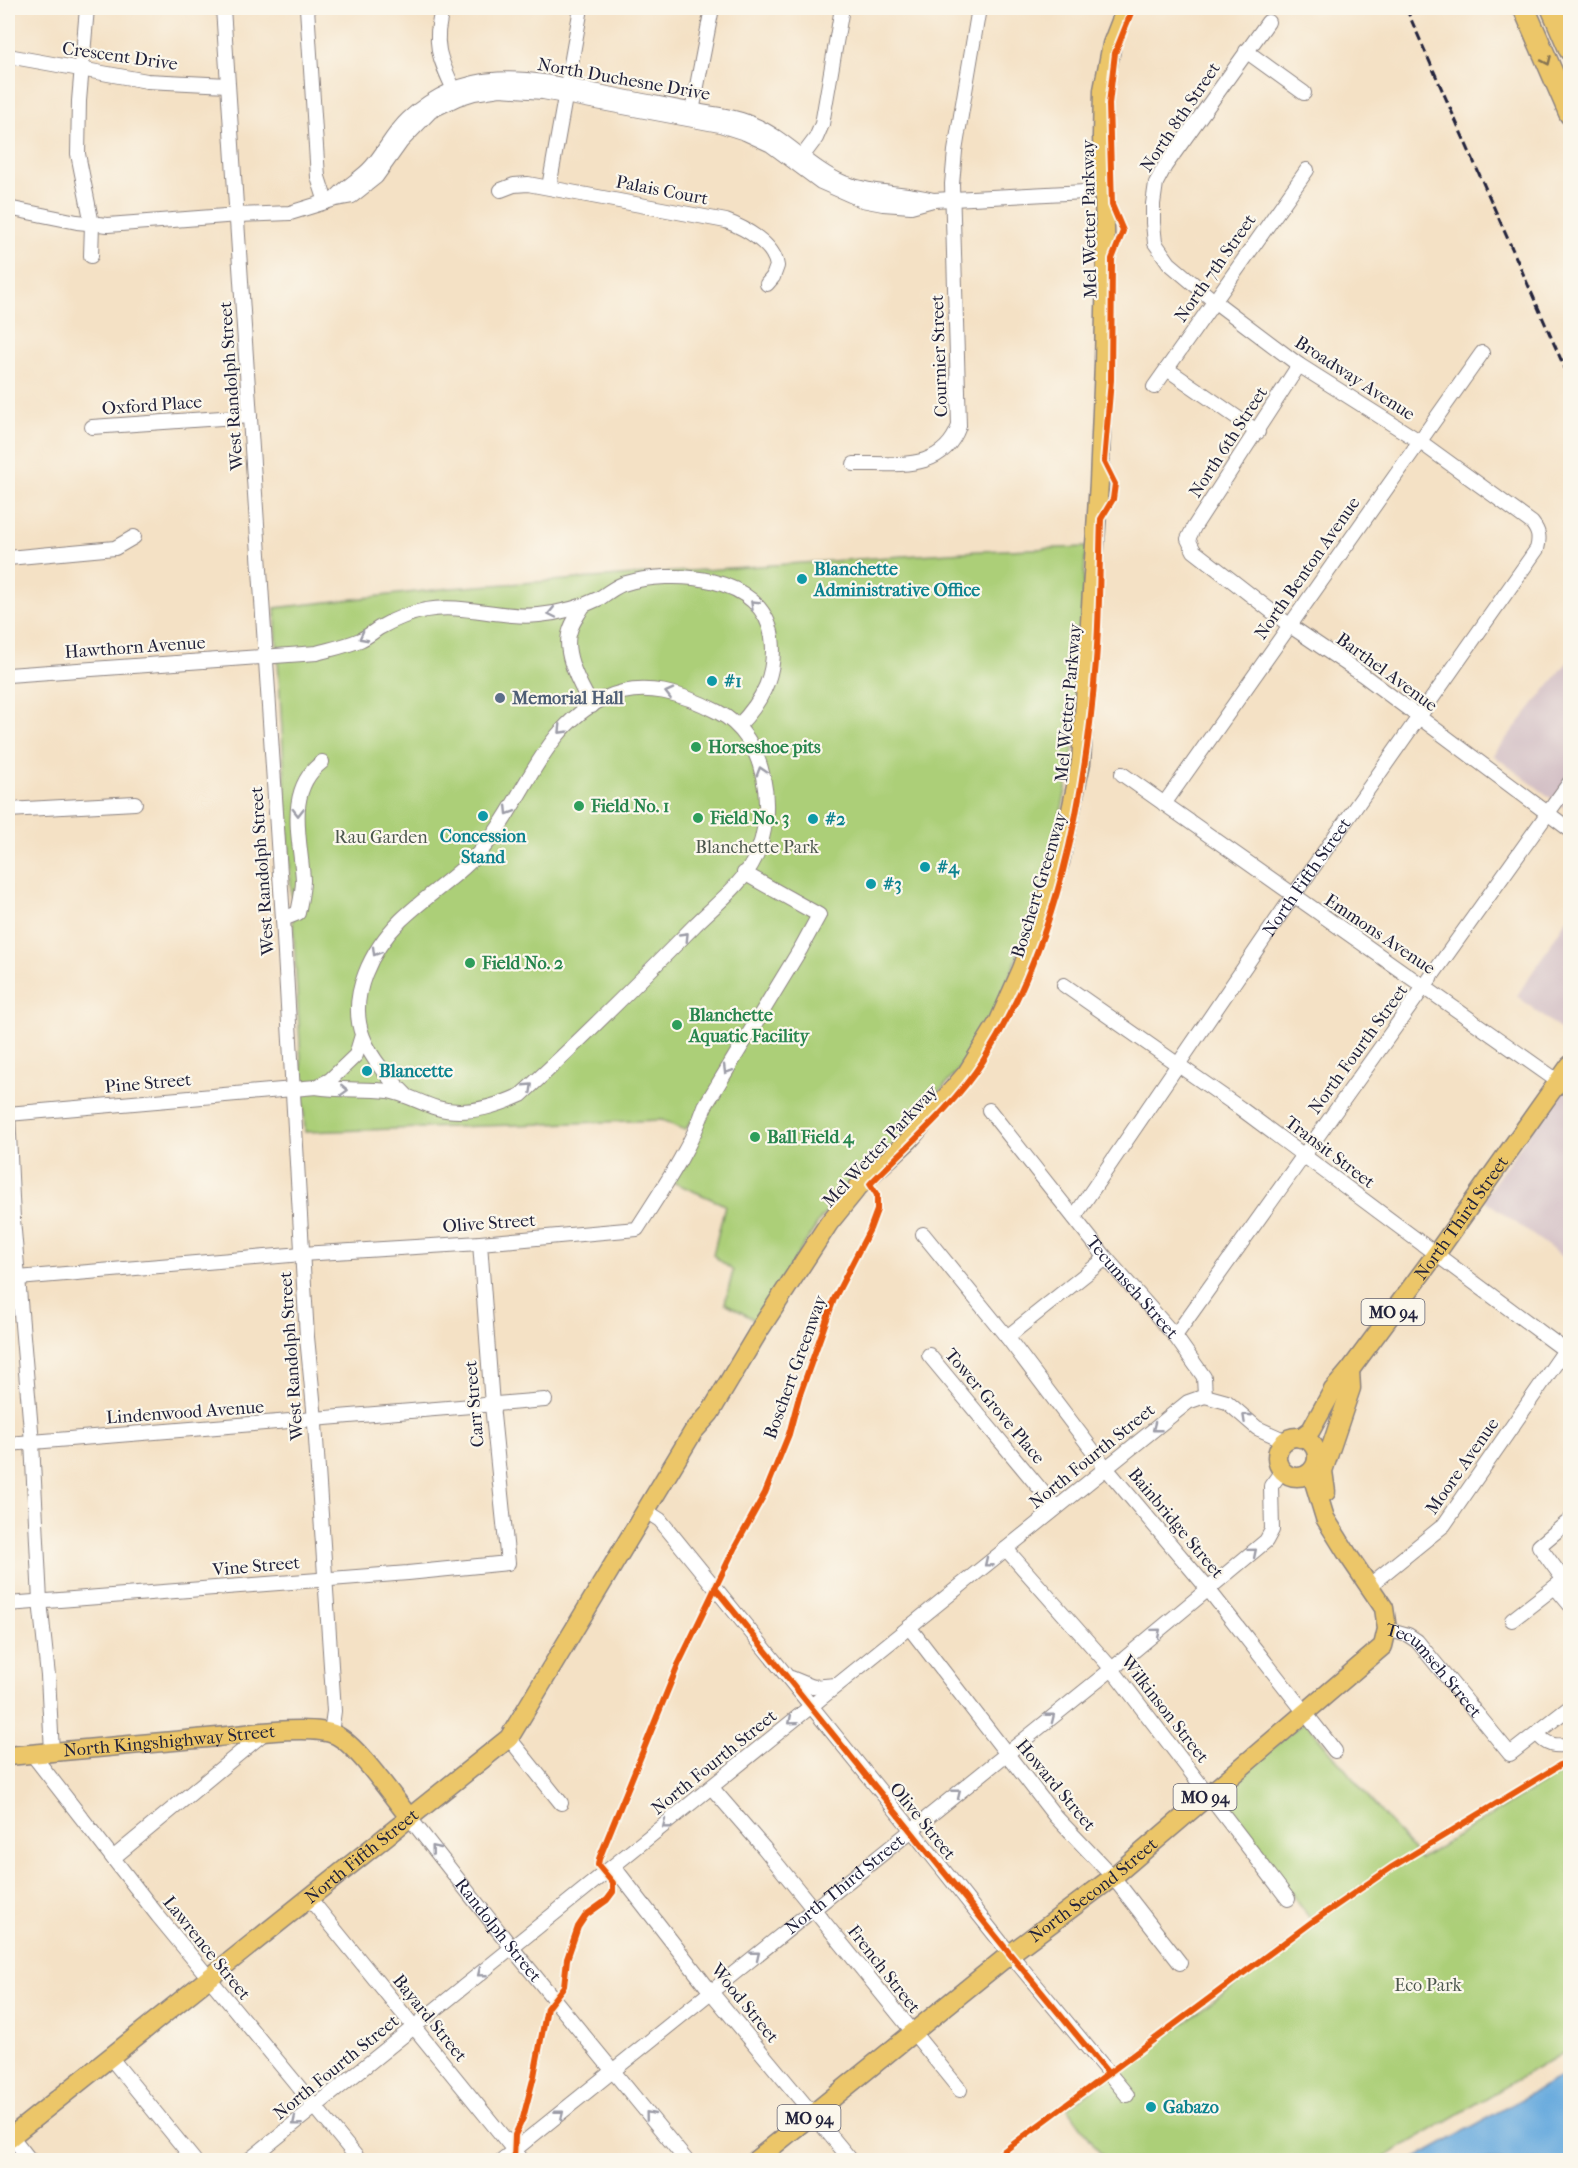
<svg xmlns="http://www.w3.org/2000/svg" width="1578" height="2168" viewBox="0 0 1578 2168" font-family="'IM FELL French Canon',serif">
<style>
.industrial{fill:#d2bec4}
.green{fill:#accf78;stroke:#67785a;stroke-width:1.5}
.water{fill:#6aacde;stroke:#46678c;stroke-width:1.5}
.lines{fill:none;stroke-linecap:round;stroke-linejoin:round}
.minor-casing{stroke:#8b8280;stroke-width:16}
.major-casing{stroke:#8b8280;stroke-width:21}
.highway-casing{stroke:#8b8280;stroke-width:24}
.minor{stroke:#fff;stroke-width:14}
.major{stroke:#ecc669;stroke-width:18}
.highway{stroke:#ecc669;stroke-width:21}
.rail{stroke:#22223b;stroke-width:3;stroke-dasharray:9 4.5;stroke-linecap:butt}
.cycleway-casing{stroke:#fbf7ec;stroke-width:10}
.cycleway{stroke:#e8590c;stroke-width:6}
.oneway{stroke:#877452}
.oneway2{stroke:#9c9ca7}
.culture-dot{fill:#0f9aa8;stroke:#fbf7ec;stroke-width:2}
.service-dot{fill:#5c6f8a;stroke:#fbf7ec;stroke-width:2}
.leisure-dot{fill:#2e9e5b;stroke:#fbf7ec;stroke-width:2}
.labels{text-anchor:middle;stroke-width:4.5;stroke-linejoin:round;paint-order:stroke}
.shield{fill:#fbf7ec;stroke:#636270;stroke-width:1.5}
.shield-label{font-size:16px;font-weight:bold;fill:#22223b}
.street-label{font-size:18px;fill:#22223b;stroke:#fbf7ec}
.culture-label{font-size:18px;font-weight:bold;fill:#0d838f;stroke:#fbf7ec;text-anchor:start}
.service-label{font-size:18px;font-weight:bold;fill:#4e5e75;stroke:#fbf7ec;text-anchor:start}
.leisure-label{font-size:18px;font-weight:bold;fill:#27864d;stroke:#fbf7ec;text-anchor:start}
.park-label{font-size:18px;fill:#4b564d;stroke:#fbf7ec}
</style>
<rect width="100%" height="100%" fill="#fbf7ec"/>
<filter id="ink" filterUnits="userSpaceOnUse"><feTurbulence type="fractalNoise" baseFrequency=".0167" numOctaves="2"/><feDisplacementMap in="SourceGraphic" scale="12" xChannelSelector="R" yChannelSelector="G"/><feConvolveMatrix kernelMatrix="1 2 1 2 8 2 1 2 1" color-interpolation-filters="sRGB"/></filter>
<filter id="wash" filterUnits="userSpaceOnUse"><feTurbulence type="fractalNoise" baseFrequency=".008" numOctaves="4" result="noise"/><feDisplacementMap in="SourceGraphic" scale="24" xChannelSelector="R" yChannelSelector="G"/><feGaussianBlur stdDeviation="1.35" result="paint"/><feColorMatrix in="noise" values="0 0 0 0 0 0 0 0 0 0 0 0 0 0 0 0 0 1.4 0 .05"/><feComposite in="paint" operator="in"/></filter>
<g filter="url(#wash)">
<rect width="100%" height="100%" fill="#f4e1c5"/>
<!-- industrial -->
<g class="industrial">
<path d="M1570 659V812L1493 755Z"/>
<path d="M1570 914V1037L1517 996Z"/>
<path d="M1570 1075V1262L1483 1199Z"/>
</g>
<!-- green -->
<g class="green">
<path d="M1086 547 1072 762 1051 860 1014 966 991 1017 960 1068 903 1134 822 1217 755 1320 725 1303 733 1271 713 1255 725 1205 668 1180 699 1122 692 1120 685 1130 662 1120 305 1132 275 608 451 588 859 559 979 551Z"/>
<path d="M1305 1721 1420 1859 1570 1767V2049L1380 2160H1105L1068 2108 1316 1926 1215 1795Z"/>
</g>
<!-- water -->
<path class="water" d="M1570 2072V2160H1412Z"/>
</g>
<g filter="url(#ink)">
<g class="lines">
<!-- minor casing -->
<g class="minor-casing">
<g id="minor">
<path d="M87 8 79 101 78 154 92 224 91 256"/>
<path d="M223 8 283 919 307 1337 314 1409 334 1711 331 1733"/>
<path d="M307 8 318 177 326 202"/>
<path d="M443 8C431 45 441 62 457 96"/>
<path d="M1246 51 1304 93"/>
<path d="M8 56 147 81 228 85"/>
<path d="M691 117 712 8"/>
<path d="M798 162 816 138 822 124 842 8"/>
<path d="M549 187 581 8"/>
<path d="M501 190 514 185 528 184 726 221C745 228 774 244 777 266L773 277 767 284"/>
<path d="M335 199C345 186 361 179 372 166 385 151 393 133 408 119 476 56 547 83 628 98 650 102 672 107 695 111 714 114 734 116 752 124 786 138 810 169 844 183 875 195 903 191 933 200"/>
<path d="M8 208 77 222 108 225 238 215 290 213 335 199 352 196 376 177 401 142 431 111 458 98 474 93 500 89 543 92 720 125 745 133 771 145 821 182 862 200 883 204 911 206 933 200 1104 191"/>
<path d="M1299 365 1194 527 1188 539 1194 551 1289 625 1363 675 1570 830"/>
<path d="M1167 369 1258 432"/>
<path d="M1154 387 1307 170"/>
<path d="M92 427 250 416"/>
<path d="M854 464C895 463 942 473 959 426L952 184 955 151 979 8"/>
<path d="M8 558 115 548 134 537"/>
<path d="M583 606C579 614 572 622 570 631 562 653 581 687 592 706"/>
<path d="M8 675 317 653C331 649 346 646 360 640 367 637 373 632 379 628 393 620 410 613 426 610 463 603 501 619 539 615 559 613 582 607 600 598 607 593 615 587 623 584 672 569 762 574 772 637 777 673 763 701 738 726"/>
<path d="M1122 774 1559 1082"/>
<path d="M1164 804 1482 353"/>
<path d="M8 810 135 803"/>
<path d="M283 919 298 913C300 903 303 891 303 880 301 840 284 791 322 762"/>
<path d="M1064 985 1240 1108 1570 1354"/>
<path d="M362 1035 356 1055 330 1080 316 1087C340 1091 365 1088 389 1091 406 1094 420 1103 437 1108 465 1116 495 1107 521 1095 581 1040 638 983 695 925 715 905 743 884 755 858 777 812 767 737 718 712 684 694 643 680 605 698 545 725 527 792 489 841 464 873 430 892 401 920 372 949 347 996 363 1037 372 1061 389 1078 407 1096"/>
<path id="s1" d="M989 1110 1106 1258 1175 1336 1204 1377 1205 1396"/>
<path d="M8 1113 13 1219 32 1442 40 1601 48 1676 52 1752"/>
<path d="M8 1114 316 1087"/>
<path id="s2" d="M1074 1217 1293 896 1537 549C1540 538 1539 532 1532 523L1419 441 1299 365 1214 301 1169 263 1155 243 1153 223V204L1156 183 1165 166 1268 22"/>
<path d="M923 1234 1007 1337 1106 1468 1208 1589 1335 1751"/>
<path d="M18 1278 302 1254 480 1243 637 1229C661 1191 690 1150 705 1106L801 948 819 915 744 873"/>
<path d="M1175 1336 1570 782"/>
<path d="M1007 1337 1106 1258"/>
<path d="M929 1355 1056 1508"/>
<path d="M1205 1396 1227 1402 1257 1428 1286 1441"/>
<path d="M8 1444 545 1400"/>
<path d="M646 1511 660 1520 911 1829 1010 1954 1127 2095"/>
<path d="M1006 1549 1112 1669 1288 1899"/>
<path d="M1564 1580 1539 1546 1570 1520"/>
<path d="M1370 1585 1444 1525 1565 1350"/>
<path d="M1555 1587 1570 1605"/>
<path d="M8 1604 408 1573 508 1563 492 1405 480 1243"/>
<path d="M1512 1620 1570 1575"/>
<path d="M909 1627 1055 1816 1113 1877 1180 1963"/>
<path id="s3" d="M1387 1629 1408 1635 1417 1641 1510 1754 1570 1707"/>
<path d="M791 1678 813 1687 836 1685"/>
<path d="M1537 1733C1546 1746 1556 1747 1570 1744"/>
<path d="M509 1738 561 1803"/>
<path d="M32 1754 158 1916 359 2160"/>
<path d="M712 1788 764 1848 960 2090"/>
<path id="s4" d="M409 1817 512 1948 686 2160"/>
<path d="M113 1858 264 1733"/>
<path d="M614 1867 711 1992 851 2160"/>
<path d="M310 1899 522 2160"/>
<path d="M110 2057 194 2160"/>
<path d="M8 2132 30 2160"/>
<path d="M249 2160 1188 1402 1205 1396"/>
<path id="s5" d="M502 2160 1112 1669 1266 1541 1272 1530 1271 1486 1282 1471"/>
</g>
</g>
<!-- major casing -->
<g class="major-casing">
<g id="major">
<circle cx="1297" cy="1457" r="20"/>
<path id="s6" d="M1300 1438 1311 1430 1333 1390 1350 1370 1436 1254 1570 1065"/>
<path d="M1326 1492 1323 1471 1351 1388 1350 1370"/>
<path id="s7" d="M8 1756C78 1749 148 1743 218 1737 245 1734 313 1724 336 1735 358 1746 392 1796 409 1817"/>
<path id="s8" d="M8 2139 509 1738 693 1432 710 1413 760 1329 829 1223 859 1186 909 1140 967 1073 999 1021 1022 969 1060 862 1081 763 1099 482 1104 364 1106 260 1102 136 1103 90 1112 44 1126 8"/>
<path id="s9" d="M756 2160 1010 1954 1113 1877 1383 1646 1387 1629 1384 1608 1348 1555 1325 1518 1311 1472"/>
</g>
</g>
<!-- highway casing -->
<g class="highway-casing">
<g id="highway">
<path d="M1524 8 1570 114"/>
<path d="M1552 8 1570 50"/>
</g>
</g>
<!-- minor -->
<use href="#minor" class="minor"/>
<!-- major -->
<use href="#major" class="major"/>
<!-- highway -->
<use href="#highway" class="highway"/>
<!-- rail -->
<path class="rail" d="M1406 8 1570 380"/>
<!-- cycleway casing -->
<g class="cycleway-casing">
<g id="cycleway">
<path d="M715 1588 1010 1954 1108 2073"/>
<path d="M514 2160 515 2135 523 2118 534 2076 547 2008 564 1986 567 1959 578 1927 586 1915 607 1900 613 1892V1883L598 1865 599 1859 678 1665 735 1547 765 1493 789 1434 799 1397 834 1299 870 1229 877 1210V1195L870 1184C908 1145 953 1107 983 1061 1056 945 1084 807 1095 673 1100 622 1099 570 1101 519L1113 499 1115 484 1104 462 1111 380 1112 259 1123 231 1112 205 1109 104 1115 53 1133 8"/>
<path d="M992 2160 1312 1922 1392 1867 1570 1759"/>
</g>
</g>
<!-- cycleway -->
<use href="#cycleway" class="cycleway"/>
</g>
<!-- one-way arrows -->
<defs><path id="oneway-chevron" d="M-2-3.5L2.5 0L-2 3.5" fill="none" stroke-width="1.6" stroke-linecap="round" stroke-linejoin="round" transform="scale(1.5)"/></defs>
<use class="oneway" href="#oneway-chevron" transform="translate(1547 61) rotate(66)"/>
<g class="oneway2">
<use href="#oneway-chevron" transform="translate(754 604) rotate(-136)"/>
<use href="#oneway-chevron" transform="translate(552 613) rotate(168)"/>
<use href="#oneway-chevron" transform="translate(363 637) rotate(152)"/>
<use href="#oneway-chevron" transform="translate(669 693) rotate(-166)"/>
<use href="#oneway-chevron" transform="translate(562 730) rotate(134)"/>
<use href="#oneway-chevron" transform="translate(761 771) rotate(-107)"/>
<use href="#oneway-chevron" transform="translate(509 811) rotate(122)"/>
<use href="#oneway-chevron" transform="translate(298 812) rotate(90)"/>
<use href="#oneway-chevron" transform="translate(685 936) rotate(-46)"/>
<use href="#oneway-chevron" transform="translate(376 952) rotate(121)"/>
<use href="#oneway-chevron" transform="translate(727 1070) rotate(121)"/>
<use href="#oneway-chevron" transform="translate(529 1087) rotate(-43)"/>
<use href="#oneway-chevron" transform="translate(344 1090) rotate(2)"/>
<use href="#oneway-chevron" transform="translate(1246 1417) rotate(-137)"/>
<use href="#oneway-chevron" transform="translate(1156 1428) rotate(142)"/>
<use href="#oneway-chevron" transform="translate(1253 1552) rotate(-40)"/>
<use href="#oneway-chevron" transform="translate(988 1563) rotate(141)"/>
<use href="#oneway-chevron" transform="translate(1157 1632) rotate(-40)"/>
<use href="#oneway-chevron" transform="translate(1051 1717) rotate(-38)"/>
<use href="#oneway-chevron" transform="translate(792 1721) rotate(140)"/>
<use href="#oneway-chevron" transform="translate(957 1793) rotate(-39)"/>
<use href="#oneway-chevron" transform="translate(666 1825) rotate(141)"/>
<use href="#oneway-chevron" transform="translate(435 1849) rotate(-129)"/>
<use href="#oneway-chevron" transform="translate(756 1955) rotate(-39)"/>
<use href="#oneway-chevron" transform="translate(481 1973) rotate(141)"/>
<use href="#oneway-chevron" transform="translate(560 2114) rotate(-39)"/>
<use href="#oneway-chevron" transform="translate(649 2115) rotate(-129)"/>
<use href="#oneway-chevron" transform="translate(296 2122) rotate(141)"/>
</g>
</g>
<!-- markers -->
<g class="culture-dot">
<circle cx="802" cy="579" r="6"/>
<circle cx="712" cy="681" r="6"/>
<circle cx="483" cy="816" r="6"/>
<circle cx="813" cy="819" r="6"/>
<circle cx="925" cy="867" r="6"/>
<circle cx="871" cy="884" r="6"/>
<circle cx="367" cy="1071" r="6"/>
<circle cx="1151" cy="2107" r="6"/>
</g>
<circle class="service-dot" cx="500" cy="698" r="6"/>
<g class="leisure-dot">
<circle cx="696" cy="747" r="6"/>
<circle cx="579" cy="806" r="6"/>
<circle cx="698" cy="818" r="6"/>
<circle cx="470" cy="963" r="6"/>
<circle cx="677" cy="1025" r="6"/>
<circle cx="755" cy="1137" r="6"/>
</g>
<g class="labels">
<!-- shield labels -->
<g class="shield">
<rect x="1361.5" y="1299" width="63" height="26" rx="4.5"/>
<rect x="1173.5" y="1784" width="63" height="26" rx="4.5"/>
<rect x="777.5" y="2105" width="63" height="26" rx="4.5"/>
</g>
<g class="shield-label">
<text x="1393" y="1318">MO 94</text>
<text x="1205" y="1803">MO 94</text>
<text x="809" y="2124">MO 94</text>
</g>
<!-- street labels -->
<g class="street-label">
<text transform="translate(120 56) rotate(8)" y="6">Crescent Drive</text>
<text transform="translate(624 79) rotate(10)" y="6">North Duchesne Drive</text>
<text transform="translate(1180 117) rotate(-56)" y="6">North 8th Street</text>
<text transform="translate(662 190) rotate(11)" y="6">Palais Court</text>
<text transform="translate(1089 219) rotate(-91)" y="6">Mel Wetter Parkway</text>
<text transform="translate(1215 268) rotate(-55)" y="6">North 7th Street</text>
<text transform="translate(939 356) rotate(-92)" y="6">Cournier Street</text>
<text transform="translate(1355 378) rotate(33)" y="6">Broadway Avenue</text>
<text transform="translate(231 386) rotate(-94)" y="6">West Randolph Street</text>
<text transform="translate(152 405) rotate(-4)" y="6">Oxford Place</text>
<text transform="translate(1228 442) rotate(-57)" y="6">North 6th Street</text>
<text transform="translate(1307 568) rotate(-55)" y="6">North Benton Avenue</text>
<text transform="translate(135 647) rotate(-4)" y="6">Hawthorn Avenue</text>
<text transform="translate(1387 672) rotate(36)" y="6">Barthel Avenue</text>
<text transform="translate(1068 703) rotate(-85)" y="6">Mel Wetter Parkway</text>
<text transform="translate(262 871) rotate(-94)" y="6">West Randolph Street</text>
<text dy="6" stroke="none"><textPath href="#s2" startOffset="412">North Fifth Street</textPath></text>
<text transform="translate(1039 885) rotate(-73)" y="6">Boschert Greenway</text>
<text transform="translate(1380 934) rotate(34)" y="6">Emmons Avenue</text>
<text transform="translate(1358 1049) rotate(-54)" y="6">North Fourth Street</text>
<text transform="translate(148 1083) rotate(-5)" y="6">Pine Street</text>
<text transform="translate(880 1146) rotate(-47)" y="6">Mel Wetter Parkway</text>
<text transform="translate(1330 1152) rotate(37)" y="6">Transit Street</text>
<text dy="6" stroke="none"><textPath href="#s6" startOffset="274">North Third Street</textPath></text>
<text transform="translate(489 1223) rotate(-4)" y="6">Olive Street</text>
<text dy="6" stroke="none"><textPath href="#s1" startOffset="228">Tecumseh Street</textPath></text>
<text transform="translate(291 1356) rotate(-94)" y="6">West Randolph Street</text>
<text transform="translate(795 1367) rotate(-70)" y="6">Boschert Greenway</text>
<text transform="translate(474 1404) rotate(-95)" y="6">Carr Street</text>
<text transform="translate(995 1406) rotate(50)" y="6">Tower Grove Place</text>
<text transform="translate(185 1412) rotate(-4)" y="6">Lindenwood Avenue</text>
<text transform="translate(1092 1456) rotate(-39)" y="6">North Fourth Street</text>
<text transform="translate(1462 1466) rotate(-55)" y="6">Moore Avenue</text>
<text transform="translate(1176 1523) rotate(50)" y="6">Bainbridge Street</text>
<text transform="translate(256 1566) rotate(-5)" y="6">Vine Street</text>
<text dy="6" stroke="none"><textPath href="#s3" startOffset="64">Tecumseh Street</textPath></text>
<text transform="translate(1165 1709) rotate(52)" y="6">Wilkinson Street</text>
<text dy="6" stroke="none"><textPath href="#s7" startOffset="162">North Kingshighway Street</textPath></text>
<text transform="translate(714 1762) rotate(-39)" y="6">North Fourth Street</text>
<text transform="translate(1056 1785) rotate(50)" y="6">Howard Street</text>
<text transform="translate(923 1821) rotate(51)" y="6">Olive Street</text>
<text dy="6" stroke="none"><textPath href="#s8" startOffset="453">North Fifth Street</textPath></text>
<text dy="6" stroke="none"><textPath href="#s5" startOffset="440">North Third Street</textPath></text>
<text dy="6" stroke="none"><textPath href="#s9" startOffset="432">North Second Street</textPath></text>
<text dy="6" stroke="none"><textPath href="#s4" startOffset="144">Randolph Street</textPath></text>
<text transform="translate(207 1948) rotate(51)" y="6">Lawrence Street</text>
<text transform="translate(884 1969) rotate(52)" y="6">French Street</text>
<text transform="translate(745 2003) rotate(51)" y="6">Wood Street</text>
<text transform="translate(430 2018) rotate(51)" y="6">Bayard Street</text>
<text transform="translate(336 2067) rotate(-39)" y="6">North Fourth Street</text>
</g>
<!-- culture labels -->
<g class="culture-label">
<text x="814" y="575">Blanchette<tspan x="814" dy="21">Administrative Office</tspan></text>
<text x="724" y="687">#1</text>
<text x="825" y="825">#2</text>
<text x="483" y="842" text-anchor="middle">Concession<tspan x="483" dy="21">Stand</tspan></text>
<text x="937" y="873">#4</text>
<text x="883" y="890">#3</text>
<text x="379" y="1077">Blancette</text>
<text x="1163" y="2113">Gabazo</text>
</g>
<!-- service labels -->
<g class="service-label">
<text x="512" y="704">Memorial Hall</text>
</g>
<!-- leisure labels -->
<g class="leisure-label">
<text x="708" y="753">Horseshoe pits</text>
<text x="591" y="812">Field No. 1</text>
<text x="710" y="824">Field No. 3</text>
<text x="482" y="969">Field No. 2</text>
<text x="689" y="1021">Blanchette<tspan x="689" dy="21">Aquatic Facility</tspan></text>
<text x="767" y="1143">Ball Field 4</text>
</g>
<!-- park labels -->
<g class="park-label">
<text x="381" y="843">Rau Garden</text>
<text x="757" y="853">Blanchette Park</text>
<text x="1428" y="1991">Eco Park</text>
</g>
</g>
<!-- margin -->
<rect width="1578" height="2168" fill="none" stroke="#fbf7ec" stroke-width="30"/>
</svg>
